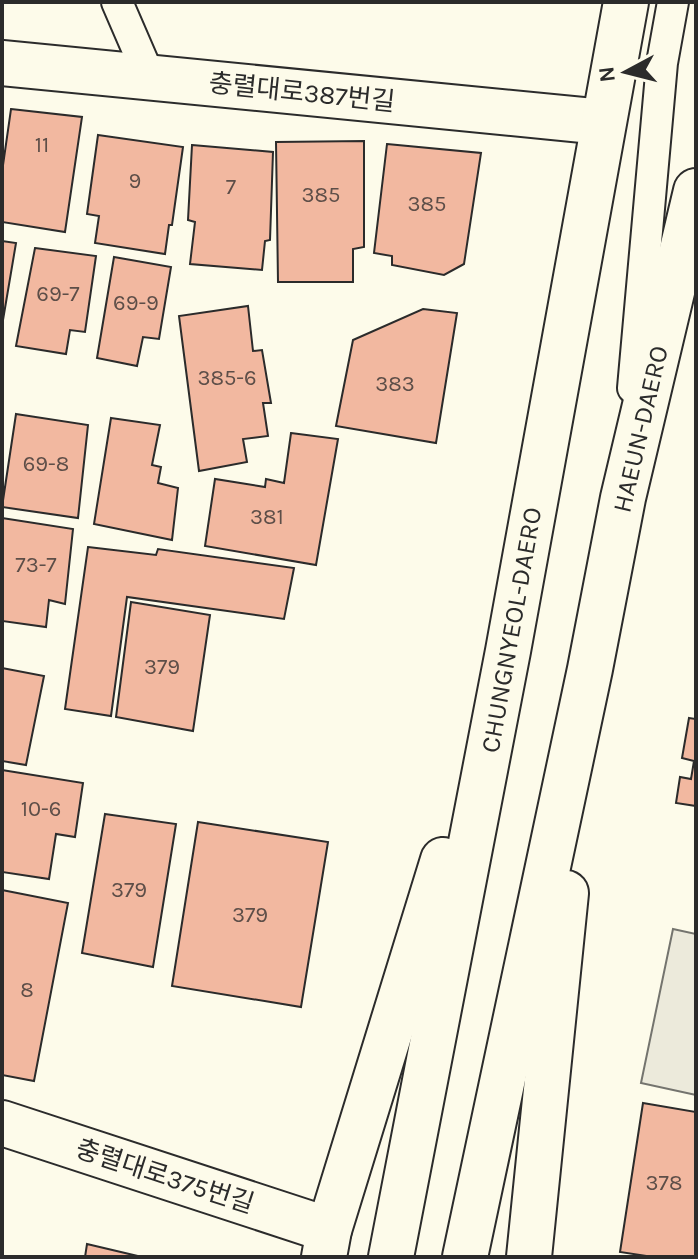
<svg xmlns="http://www.w3.org/2000/svg" width="698" height="1259" viewBox="0 0 698 1259" font-family="Karla,'Noto Sans KR',sans-serif">
<style>
.parking{fill:#eceadb;stroke:#74746e;stroke-width:2}
.building{fill:#f2b8a0;stroke:#2b2b2b;stroke-width:2}
.lines{fill:none;stroke-linecap:round;stroke-linejoin:round}
.service-casing{stroke:#2b2b2b;stroke-width:34}
.minor-casing{stroke:#2b2b2b;stroke-width:48}
.secondary-casing{stroke:#2b2b2b;stroke-width:48}
.service{stroke:#fdfbea;stroke-width:30}
.minor{stroke:#fdfbea;stroke-width:44}
.secondary{stroke:#fdfbea;stroke-width:44}
.labels{text-anchor:middle;stroke-width:6;stroke-linejoin:round;paint-order:stroke}
.number-label{font-size:22px;fill:#5d4e48}
.street-label{font-size:26px;fill:#2b2b2b;stroke:#fdfbea}
</style>
<rect width="100%" height="100%" fill="#fdfbea"/>
<!-- parking -->
<path class="parking" d="M673 929 696 934V1095L641 1083Z"/>
<!-- building -->
<g class="building">
<path d="M11 109 82 117 65 232 2 222V172Z"/>
<path d="M98 135 183 147 172 225H169L165 254 95 243 99 216 87 214Z"/>
<path d="M364 141V247L353 249V282H278L276 142Z"/>
<path d="M387 144 481 153 464 264 444 275 392 265V256L374 253Z"/>
<path d="M192 145 273 152 270 240 265 241 262 270 190 264 195 222 188 220Z"/>
<path d="M2 241 16 243 3 320H2Z"/>
<path d="M35 248 96 256 85 332 70 330 66 354 16 346Z"/>
<path d="M114 257 171 267 159 339 143 337 137 366 97 358Z"/>
<path d="M248 306 253 351 262 350 271 403H263L268 436 243 439 247 462 199 471 179 316Z"/>
<path d="M423 309 457 313 436 443 336 426 353 340Z"/>
<path d="M16 414 88 425 78 518 2 507Z"/>
<path d="M111 418 160 425 152 465 161 467 158 483 178 488 172 540 94 524Z"/>
<path d="M291 433 338 439 316 565 205 546 215 479 265 487 266 479 284 483Z"/>
<path d="M2 518 73 529 65 604 49 600 46 627 2 621Z"/>
<path d="M88 547 156 555 158 549 294 568 284 619 127 597 111 716 65 709Z"/>
<path d="M131 602 210 615 193 731 116 717Z"/>
<path d="M2 668 44 676 26 765 2 761Z"/>
<path d="M689 718 696 719V806L676 803 680 777 691 779 694 761 682 758Z"/>
<path d="M2 770 83 783 75 837 56 834 49 879 2 872Z"/>
<path d="M105 814 176 824 153 967 82 953Z"/>
<path d="M198 822 328 842 301 1007 172 986Z"/>
<path d="M2 890 68 903 34 1081 2 1075Z"/>
<path d="M643 1103 696 1112V1257H653L620 1252Z"/>
<path d="M87 1244 142 1257H85Z"/>
</g>
<g class="lines">
<!-- service casing -->
<g class="service-casing">
<g id="service">
<path d="M117 2 149 76"/>
<path d="M633 388 662 63 673 2"/>
</g>
</g>
<!-- minor casing -->
<g class="minor-casing">
<g id="minor">
<path d="M2 63 603 122"/>
<path d="M2 1123 329 1230"/>
</g>
</g>
<!-- secondary casing -->
<g class="secondary-casing">
<g id="secondary">
<path d="M324 1257 329 1230 443 860"/>
<path d="M391 1257 508 651 626 2"/>
<path d="M465 1257 590 669 623 498 696 191"/>
<path d="M529 1257 566 893"/>
</g>
</g>
<!-- service -->
<use href="#service" class="service"/>
<!-- minor -->
<use href="#minor" class="minor"/>
<!-- secondary -->
<use href="#secondary" class="secondary"/>
</g>
<g class="labels">
<!-- number labels -->
<g class="number-label">
<text x="42" y="152">11</text>
<text x="135" y="188">9</text>
<text x="231" y="194">7</text>
<text x="321" y="202">385</text>
<text x="427" y="211">385</text>
<text x="58" y="301">69-7</text>
<text x="136" y="310">69-9</text>
<text x="227" y="385">385-6</text>
<text x="395" y="391">383</text>
<text x="46" y="471">69-8</text>
<text x="267" y="524">381</text>
<text x="36" y="572">73-7</text>
<text x="162" y="674">379</text>
<text x="41" y="816">10-6</text>
<text x="129" y="897">379</text>
<text x="250" y="922">379</text>
<text x="27" y="997">8</text>
<text x="664" y="1190">378</text>
</g>
<!-- street labels -->
<g class="street-label">
<text transform="translate(302 92) rotate(6)" y="9">충렬대로387번길</text>
<text transform="translate(640 429) rotate(-77)" y="9">HAEUN-DAERO</text>
<text transform="translate(511 630) rotate(-80)" y="9">CHUNGNYEOL-DAERO</text>
<text transform="translate(165 1176) rotate(18)" y="9">충렬대로375번길</text>
</g>
</g>
<!-- border -->
<rect width="698" height="1259" fill="none" stroke="#2b2b2b" stroke-width="8"/>
<!-- north arrow -->
<g transform="translate(626 72) rotate(263)" stroke="#fdfbea" stroke-width="6" paint-order="stroke">
<path d="M0-6L14 30L0 20L-14 30Z" fill="#2b2b2b"/>
<text y="-12" font-size="22" font-weight="bold" text-anchor="middle" fill="#2b2b2b">N</text>
</g>
</svg>
